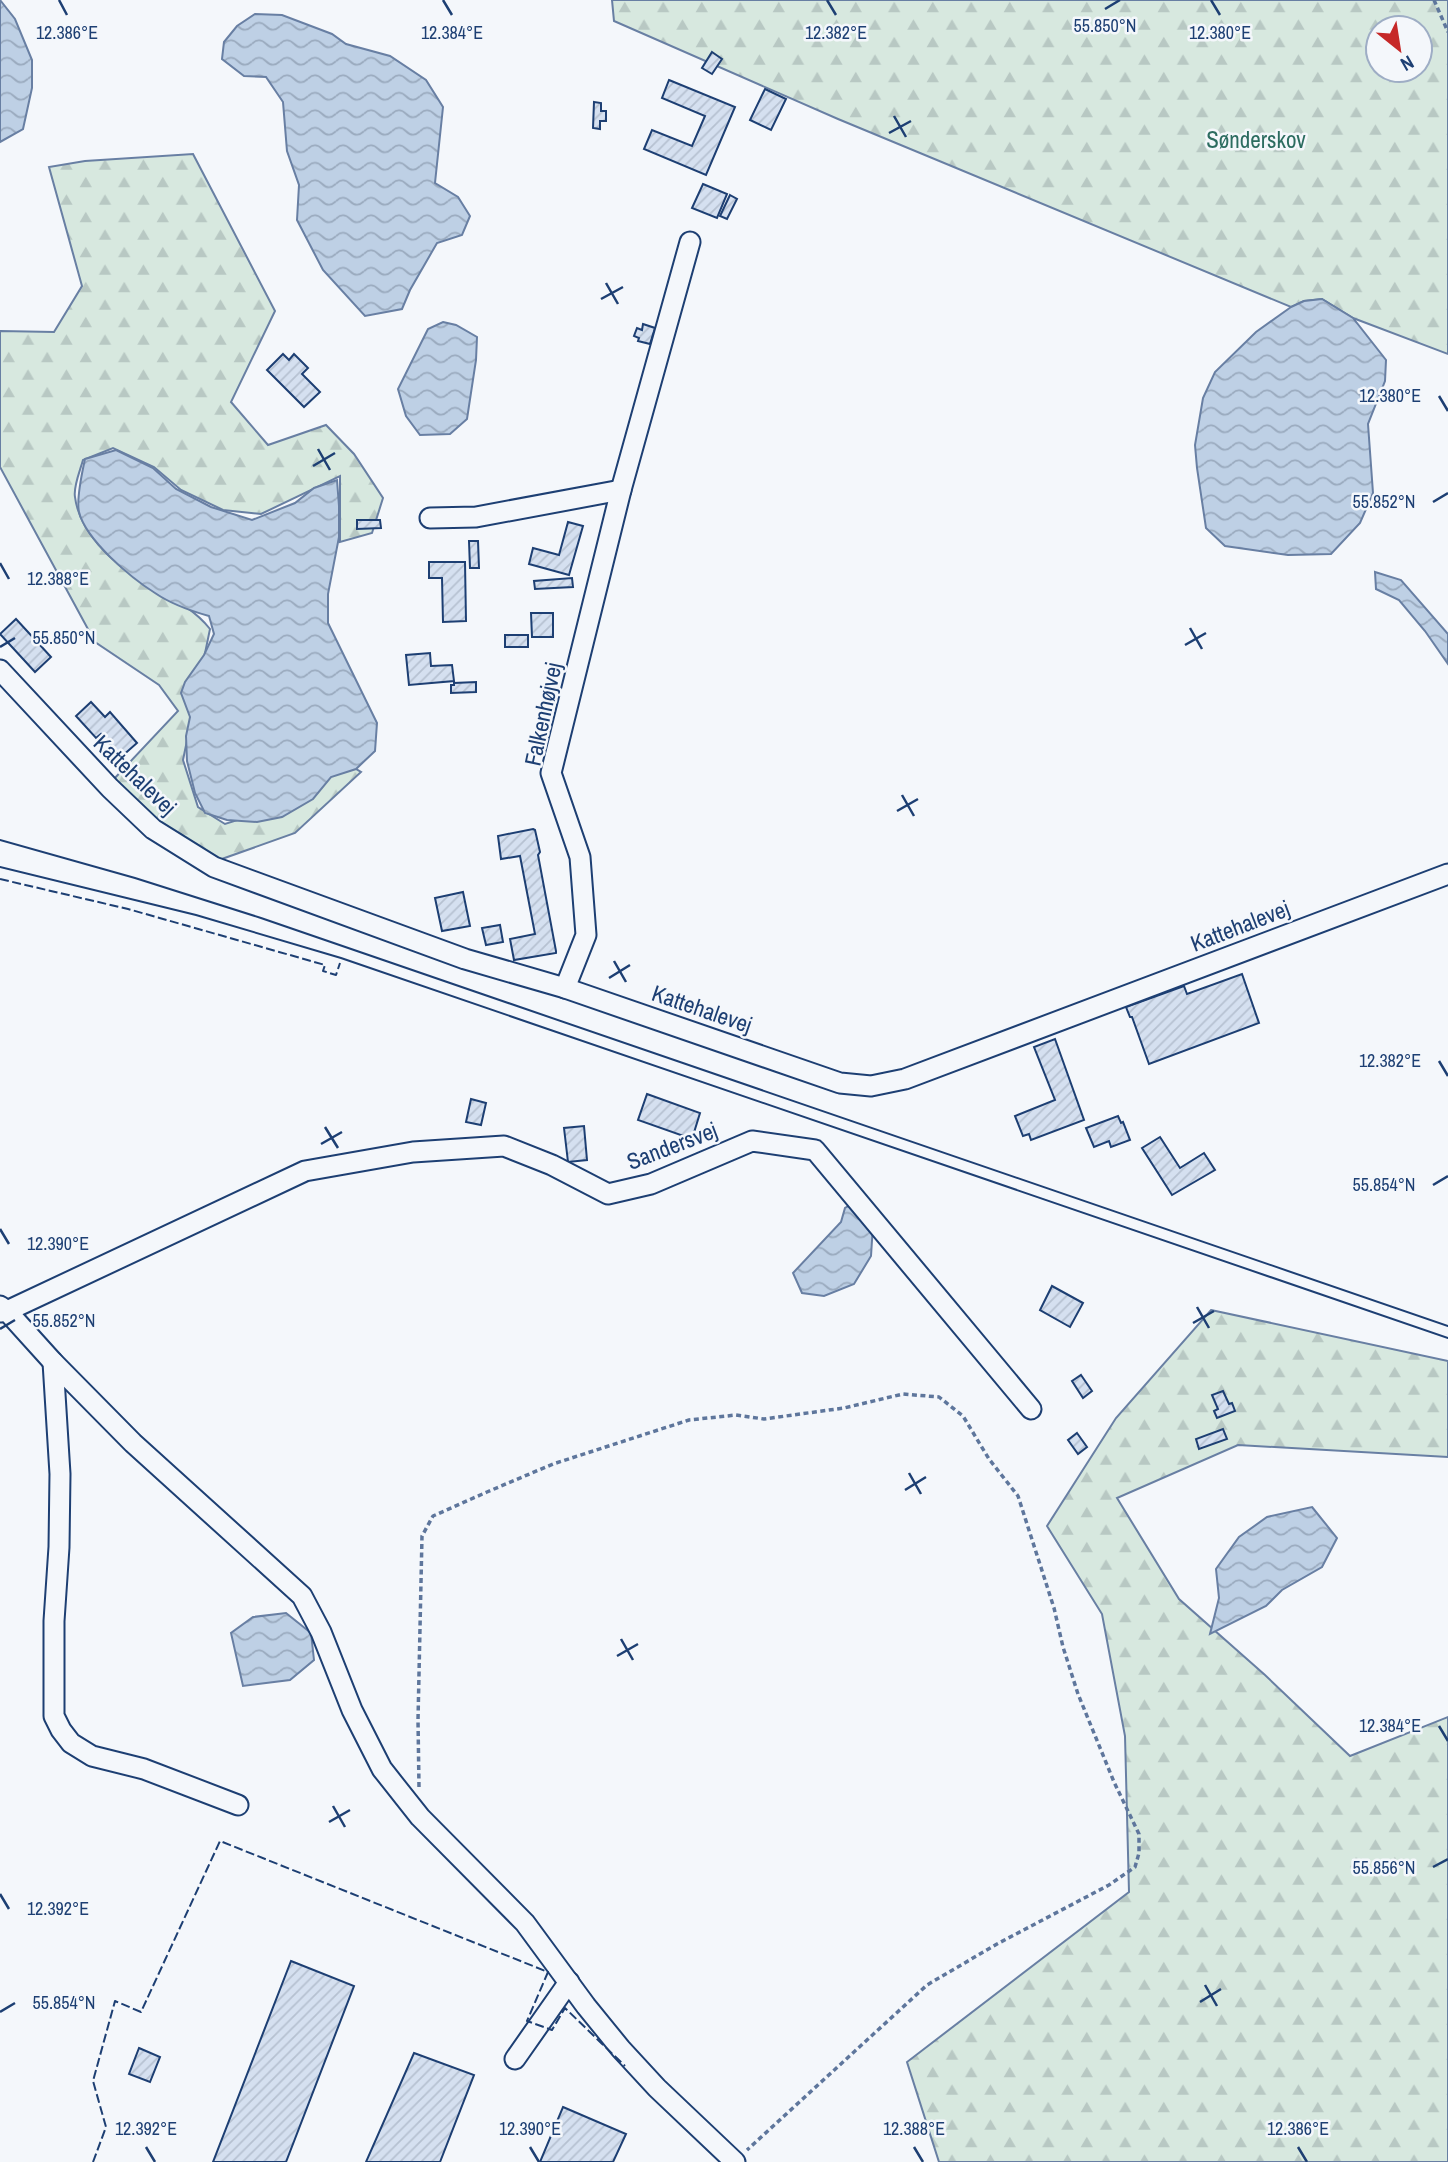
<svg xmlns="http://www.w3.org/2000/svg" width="1448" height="2162" viewBox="0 0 1448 2162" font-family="'Archivo Narrow',sans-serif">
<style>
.forest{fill:url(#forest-firs);stroke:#687fa3;stroke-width:2;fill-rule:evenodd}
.water{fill:url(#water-waves);stroke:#687fa3;stroke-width:2}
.building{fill:url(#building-hatch);stroke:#1d3f73;stroke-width:2}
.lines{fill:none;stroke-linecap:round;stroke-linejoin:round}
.minor-casing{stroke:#1d3f73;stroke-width:23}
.path{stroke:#5e769c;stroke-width:3.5;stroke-dasharray:5 3.5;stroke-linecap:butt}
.minor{stroke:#f4f7fb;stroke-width:19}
.tram{stroke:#1d3f73;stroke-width:2}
.fence{stroke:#1d3f73;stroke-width:2;stroke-dasharray:9 3.5;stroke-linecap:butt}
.ticks{fill:none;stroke:#1d3f73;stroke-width:2.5}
.labels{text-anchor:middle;stroke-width:5;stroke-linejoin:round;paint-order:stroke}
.park-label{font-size:23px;fill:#2c6c60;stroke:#f4f7fb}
.street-label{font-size:23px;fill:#1d3f73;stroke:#f4f7fb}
.ticks-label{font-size:18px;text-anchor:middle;fill:#1d3f73;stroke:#f4f7fb;stroke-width:5;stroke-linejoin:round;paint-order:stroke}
</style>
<defs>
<pattern id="forest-firs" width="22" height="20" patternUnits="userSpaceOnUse" patternTransform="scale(1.75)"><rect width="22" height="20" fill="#d7e8df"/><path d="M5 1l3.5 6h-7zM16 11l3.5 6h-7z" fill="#b8c8c3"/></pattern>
<pattern id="water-waves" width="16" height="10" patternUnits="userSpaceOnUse" patternTransform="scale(1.75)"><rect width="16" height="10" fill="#bed0e5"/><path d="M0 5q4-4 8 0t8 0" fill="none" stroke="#9aaabe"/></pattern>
<pattern id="building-hatch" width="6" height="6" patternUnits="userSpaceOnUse" patternTransform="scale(1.75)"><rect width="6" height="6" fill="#d5e0f0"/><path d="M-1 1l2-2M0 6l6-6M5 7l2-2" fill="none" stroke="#b6c1d1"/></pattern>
</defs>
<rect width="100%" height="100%" fill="#f4f7fb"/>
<!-- forest -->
<g class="forest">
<path d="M612 0H1448V354L1353 318 1322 299 1304 301 1291 307 838 119 614 21ZM1378 28H1420V70H1378Z"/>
<path d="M193 154 275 311 231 402 268 445 326 425 354 454 383 498 372 533 340 542V476L261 514 223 510 181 490 154 467 113 448 83 460C80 471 73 487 75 497 79 531 112 563 140 580 165 595 192 606 210 629L183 760 198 807 225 824 311 797 341 760 361 772 295 833 202 866 113 780 178 711 159 685 95 642 0 467V331L54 332 82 286 49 167 85 161Z"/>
<path d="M1211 1310 1448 1361V1457L1238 1445 1117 1498 1179 1599 1265 1675 1350 1756 1448 1717V2162H939L907 2062 1129 1892 1125 1736 1102 1614 1047 1526 1116 1418Z"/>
</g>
<!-- water -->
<g class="water">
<path d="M0 0 15 19 32 60V88L23 129 0 142Z"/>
<path d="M255 14 282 15 332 34 346 44 390 56 426 80 443 107 435 183 458 197 470 216 462 235 437 243 410 290 402 309 365 316 323 270 297 220 299 185 287 151 283 102 266 77 244 76 222 59 224 42 237 26Z"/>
<path d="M1322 299 1353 318 1386 360 1385 381 1368 424 1373 493 1360 523 1331 554 1288 555 1225 546 1206 528 1197 468 1195 445 1203 398 1215 372 1256 332 1291 307 1304 301Z"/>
<path d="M443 322 456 325 477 337 476 360 467 419 450 434 420 435 406 416 398 389 428 329Z"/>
<path d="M116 450 153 468 176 489 211 507 252 520 295 503 314 488 337 480 339 506V537L328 594V623L377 723 375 751 356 769 331 777 313 799 282 817 257 822 227 820 205 813 195 793 187 761 186 736 190 717 181 693 185 682 204 655 214 634 209 616C191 611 171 604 155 593 131 578 86 540 79 512 76 499 82 473 85 459Z"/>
<path d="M1375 572 1401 580 1448 634V664L1425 631 1399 600 1376 589Z"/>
<path d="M852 1204 873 1225 871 1256 854 1284 824 1296 802 1293 793 1273 841 1222 845 1208Z"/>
<path d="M1312 1507 1337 1538 1322 1567 1282 1590 1266 1606 1210 1634 1219 1598 1216 1569 1239 1537 1267 1517Z"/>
<path d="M286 1613 311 1633 314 1660 290 1680 243 1686 231 1633 253 1617Z"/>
</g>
<!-- building -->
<g class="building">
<path d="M712 52 722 59 712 74 702 68Z"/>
<path d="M669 80 735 107 706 175 644 149 652 130 692 146 705 116 662 98Z"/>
<path d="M765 89 786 99 771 130 750 120Z"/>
<path d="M594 102 601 103V111H606V121H600V129L593 128Z"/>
<path d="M703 184 727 194 717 218 692 208Z"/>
<path d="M730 195 737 199 727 219 720 216Z"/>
<path d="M643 324 655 328 650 344 638 341 639 338 634 336 637 328 642 330Z"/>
<path d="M283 354 289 360 294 354 308 368 302 374 320 392 304 407 267 370Z"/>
<path d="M357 520H380L381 528 357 529Z"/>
<path d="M568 522 583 526 569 575 529 564 533 548 559 555Z"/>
<path d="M469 541H478L479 568H470Z"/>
<path d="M429 562H465L466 621 443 622 442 578H429Z"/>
<path d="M572 578 573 587 535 589 534 581Z"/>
<path d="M531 613H553V637H532Z"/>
<path d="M16 619 51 657 35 672 0 634Z"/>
<rect x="505" y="635" width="23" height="12"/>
<path d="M430 653 431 666 452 665 454 681 409 685 406 655Z"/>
<path d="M476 682V692L451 693V685H454V683Z"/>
<path d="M91 702 105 717 110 712 137 743 121 757 101 734 96 738 76 716Z"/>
<path d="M533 829 535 830 540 852 538 855 556 951V953L514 960 510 939 535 934 520 856 501 859 498 836Z"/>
<path d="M463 892 470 926 442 931 435 898Z"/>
<path d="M500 925 503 942 486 945 482 928Z"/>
<path d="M1242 974 1259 1023 1149 1064 1132 1017H1130L1126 1007 1184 986 1187 994Z"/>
<path d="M1055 1039 1084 1120 1031 1140 1029 1134 1023 1136 1015 1116 1055 1100 1034 1047Z"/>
<path d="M647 1094 700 1113 692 1139 638 1120Z"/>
<path d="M471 1099 486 1103 481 1125 466 1122Z"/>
<path d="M1118 1116 1121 1123 1123 1122 1130 1140 1111 1147 1109 1141 1094 1147 1086 1128Z"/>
<path d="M584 1126 587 1160 568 1162 564 1128Z"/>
<path d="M1160 1137 1180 1168 1204 1153 1215 1170 1172 1195 1142 1148Z"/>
<path d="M1052 1286 1083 1303 1070 1327 1040 1310Z"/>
<path d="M1081 1375 1092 1391 1083 1398 1072 1381Z"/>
<path d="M1223 1391 1229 1404 1232 1403 1235 1411 1217 1418 1214 1411 1218 1409 1212 1395Z"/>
<path d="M1223 1429 1227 1439 1199 1449 1196 1439Z"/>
<path d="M1077 1433 1087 1447 1078 1454 1068 1440Z"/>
<path d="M291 1961 354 1986 286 2162H213Z"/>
<path d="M139 2048 160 2057 150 2082 129 2074Z"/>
<path d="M414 2053 474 2075 440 2162H366Z"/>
<path d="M563 2107 626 2134 613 2162H540Z"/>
</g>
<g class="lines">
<!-- minor casing -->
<g class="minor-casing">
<g id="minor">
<path d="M430 518 476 517 621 490"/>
<path d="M0 670 110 788 153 829 214 867 465 959 565 988 840 1083 871 1086 905 1079 1448 874"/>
<path d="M565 988 586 935 580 857 551 773 621 490 690 242"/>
<path d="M0 1306 7 1311 53 1362 133 1443 302 1596 321 1632 352 1710 382 1769 420 1817 525 1923 586 2006 621 2049 657 2088 735 2162"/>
<path d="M0 1312 7 1311 305 1171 413 1152 504 1146 552 1165 608 1194 651 1184 752 1141 815 1150 1031 1409"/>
<path d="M53 1362 60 1474 59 1547 54 1621V1716L61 1730 71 1743 92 1756 144 1769 238 1805"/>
<path d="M515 2059 569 1982"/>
</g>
</g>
<!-- path -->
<g class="path">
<path d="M1434 0 1448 32"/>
<path d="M419 1787 418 1720 422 1536 433 1516 487 1492 553 1464 689 1420 736 1415 764 1419 844 1408 903 1394 939 1397 963 1416 989 1459 1018 1496 1054 1608 1063 1647 1078 1694 1114 1782 1139 1834V1853L1135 1867 1109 1885 997 1944 927 1985 747 2150"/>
</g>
<!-- minor -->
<use href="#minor" class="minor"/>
<!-- tram -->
<g class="tram">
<path d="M0 840 135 878 261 918 1448 1326"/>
<path d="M0 867 196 915 341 958 1448 1338"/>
</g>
<!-- fence -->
<g class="fence">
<path d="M0 879 128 909 325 965 323 971 336 975 340 963"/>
<path d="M93 2162 106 2127 93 2081 115 2001 141 2012 220 1841 548 1972 527 2021 552 2030 565 2008 625 2066"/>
</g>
</g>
<!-- ticks -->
<path class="ticks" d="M59 0 67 15M443 0 452 15M827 0 836 15M1211 0 1220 15M1105 9 1120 0M894 116 906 137M889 133 911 121M606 283 618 304M601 299 623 287M1439 396 1448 411M318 449 330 470M313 466 335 453M1433 502 1448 493M0 563 9 579M1190 628 1202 649M1185 645 1206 633M0 647 15 638M902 795 914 816M897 811 918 799M614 961 626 982M609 978 630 965M1439 1061 1448 1076M325 1127 338 1148M321 1144 342 1132M1433 1185 1448 1176M0 1229 9 1244M1197 1307 1209 1328M1193 1323 1214 1311M0 1329 15 1320M909 1473 921 1494M905 1490 926 1477M621 1639 633 1660M617 1656 638 1644M1439 1726 1448 1741M333 1806 345 1827M329 1822 350 1810M1433 1867 1448 1859M0 1894 9 1909M1205 1985 1217 2006M1200 2002 1221 1989M0 2012 15 2003M146 2147 155 2162M530 2147 539 2162M914 2147 923 2162M1298 2147 1307 2162"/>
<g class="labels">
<!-- park labels -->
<g class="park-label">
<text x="1256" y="148">Sønderskov</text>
</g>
<!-- street labels -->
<g class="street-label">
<text transform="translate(543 714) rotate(-78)" y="8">Falkenhøjvej</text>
<text transform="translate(135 775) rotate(44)" y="8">Kattehalevej</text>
<text transform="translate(1240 926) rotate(-21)" y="8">Kattehalevej</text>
<text transform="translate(702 1009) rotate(19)" y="8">Kattehalevej</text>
<text transform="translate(672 1146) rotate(-21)" y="8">Sandersvej</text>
</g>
</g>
<g class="ticks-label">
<text x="1105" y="32">55.850°N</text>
<text x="1220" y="39">12.380°E</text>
<text x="67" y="39">12.386°E</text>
<text x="452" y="39">12.384°E</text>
<text x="836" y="39">12.382°E</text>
<text x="1390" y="402">12.380°E</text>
<text x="1384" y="508">55.852°N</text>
<text x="58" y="585">12.388°E</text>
<text x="64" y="644">55.850°N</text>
<text x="1390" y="1067">12.382°E</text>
<text x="1384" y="1191">55.854°N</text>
<text x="58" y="1250">12.390°E</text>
<text x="64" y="1327">55.852°N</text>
<text x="1390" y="1732">12.384°E</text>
<text x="1384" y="1874">55.856°N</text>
<text x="58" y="1915">12.392°E</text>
<text x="64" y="2009">55.854°N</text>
<text x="146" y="2135">12.392°E</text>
<text x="530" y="2135">12.390°E</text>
<text x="914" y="2135">12.388°E</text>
<text x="1298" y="2135">12.386°E</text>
</g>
<!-- north arrow -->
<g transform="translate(1399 49) rotate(150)"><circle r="33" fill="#f4f7fb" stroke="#9eadc5" stroke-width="2"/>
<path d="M0-5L12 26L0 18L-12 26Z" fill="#c62828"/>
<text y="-10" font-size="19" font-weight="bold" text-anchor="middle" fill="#1d3f73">N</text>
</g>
</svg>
